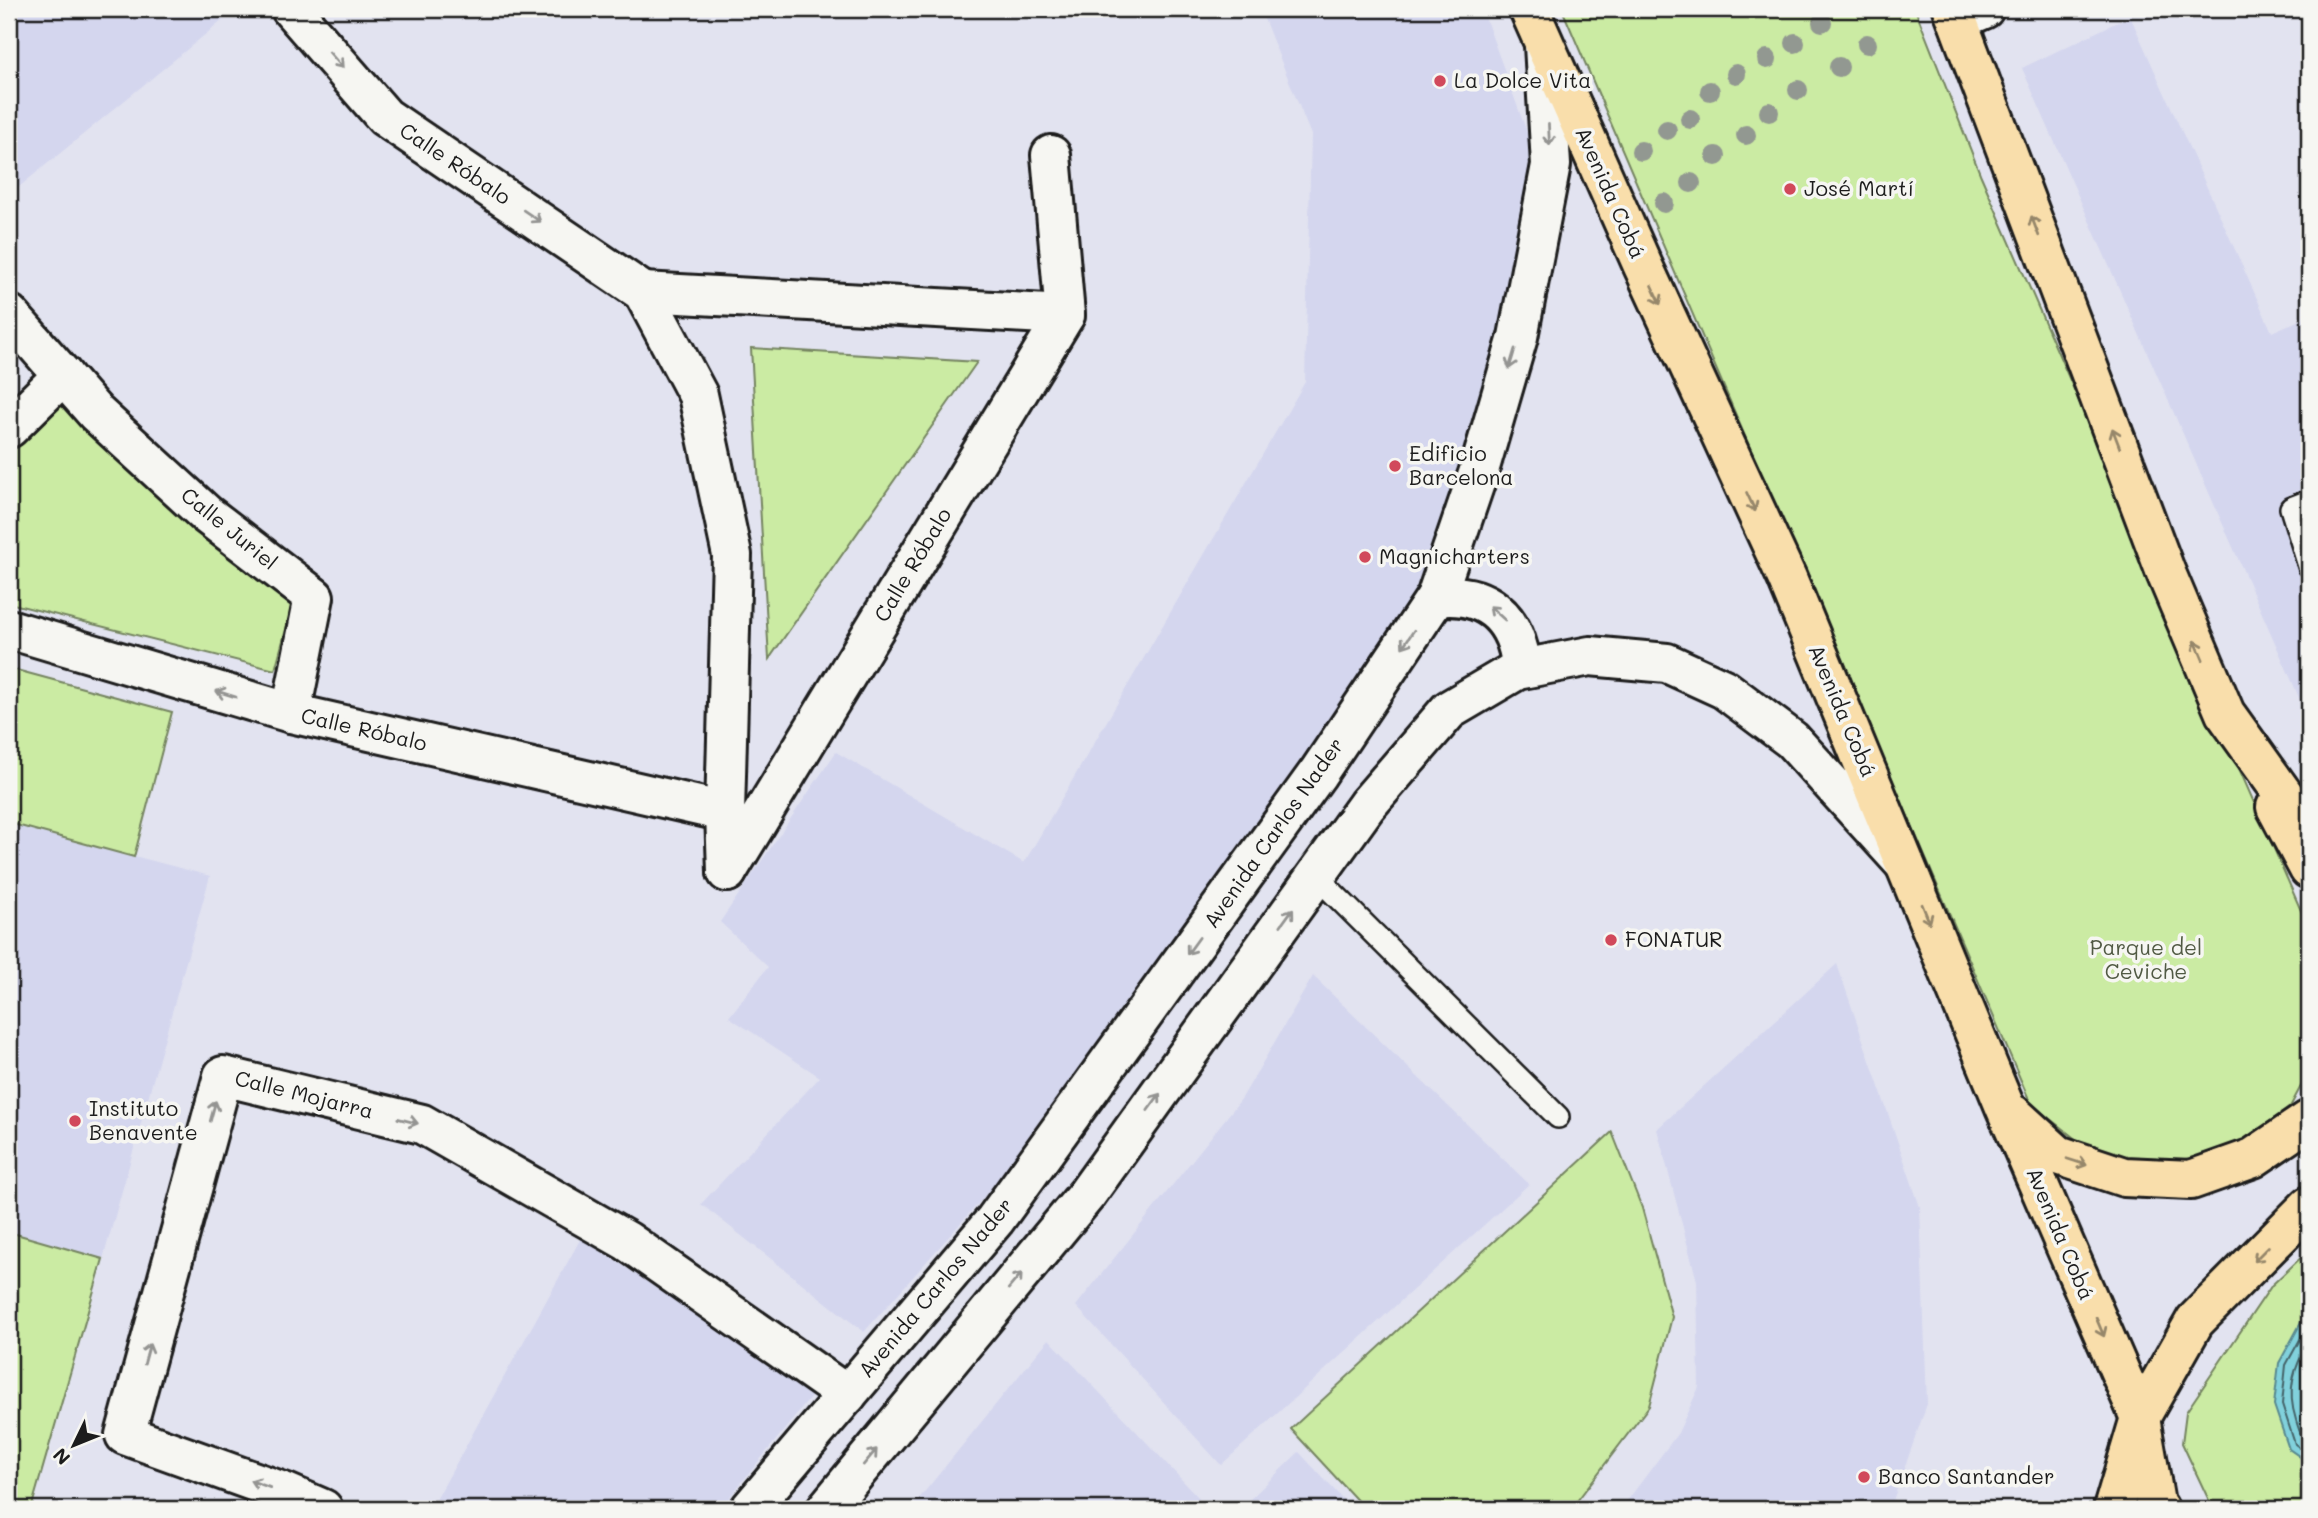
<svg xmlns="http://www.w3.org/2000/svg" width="2318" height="1518" viewBox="0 0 2318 1518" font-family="Mali,sans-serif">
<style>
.built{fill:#d4d6ee}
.green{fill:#cbeba3;stroke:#748460;stroke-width:2}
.water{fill:#81d1dc;stroke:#59898f;stroke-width:2}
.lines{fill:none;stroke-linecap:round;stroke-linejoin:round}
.shore{stroke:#446469;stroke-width:2}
.service-casing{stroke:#1c1c1c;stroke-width:26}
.minor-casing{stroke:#1c1c1c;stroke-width:44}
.tertiary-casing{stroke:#1c1c1c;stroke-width:44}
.primary-casing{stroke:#1c1c1c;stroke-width:44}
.service{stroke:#f6f6f2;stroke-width:21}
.minor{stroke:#f6f6f2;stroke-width:38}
.tertiary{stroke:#f6f6f2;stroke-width:38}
.primary{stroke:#f9deab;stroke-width:38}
.tree{fill:#929891}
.oneway{stroke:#949492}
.oneway2{stroke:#96876b}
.poi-dot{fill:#d1495b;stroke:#f6f6f2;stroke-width:2.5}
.labels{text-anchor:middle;stroke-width:7;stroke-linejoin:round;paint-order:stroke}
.poi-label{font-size:21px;fill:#1c1c1c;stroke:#f6f6f2;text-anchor:start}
.street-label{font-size:21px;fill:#1c1c1c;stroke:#f6f6f2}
.park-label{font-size:21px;fill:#515a44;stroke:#f6f6f2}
</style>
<rect width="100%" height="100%" fill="#e2e3f0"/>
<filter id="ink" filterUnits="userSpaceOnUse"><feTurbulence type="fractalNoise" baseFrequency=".0143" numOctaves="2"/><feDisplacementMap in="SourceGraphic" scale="14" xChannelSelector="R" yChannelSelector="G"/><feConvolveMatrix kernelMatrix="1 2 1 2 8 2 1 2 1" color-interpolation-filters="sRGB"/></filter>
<g filter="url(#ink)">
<!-- built -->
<g class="built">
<path d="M9 9H232L234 11 9 195Z"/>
<path d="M1260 9H1482L1537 160 1506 348 1420 596 1171 953 1000 1179 864 1332 701 1204 820 1077 729 1017 768 967 720 922 836 752 1024 863 1305 382 1311 135Z"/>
<path d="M2130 16 2272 332 2309 316V720L2022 68Z"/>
<path d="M9 823 210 876 103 1259 9 1232Z"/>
<path d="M1837 964 1920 1207 1927 1404 1890 1509H1621L1678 1433 1699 1387 1697 1281 1657 1129Z"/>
<path d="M1313 976 1529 1184 1221 1465 1076 1306 1242 1098Z"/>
<path d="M581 1238 815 1392 720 1509H431Z"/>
<path d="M1049 1339 1199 1498 1187 1509H916L913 1506Z"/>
<path d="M1299 1452 1352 1509H1240Z"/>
</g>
<!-- green -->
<g class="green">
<path d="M1562 9H1915L1981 176 2309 929V1071L2290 1107 2227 1153 2142 1165 2082 1144 2031 1104Z"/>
<path d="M751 348 977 362 769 659Z"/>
<path d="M63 394 295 596 275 670 9 603V445Z"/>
<path d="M9 668 172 712 134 857 9 823Z"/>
<path d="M1612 1132 1642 1208 1672 1317 1649 1406 1571 1509H1365L1291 1429Z"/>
<path d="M9 1232 103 1259 31 1509H9Z"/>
<path d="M2309 1250V1509H2213L2182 1443 2186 1412 2272 1285Z"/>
</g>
<!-- water -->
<path class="water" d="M2309 1308V1463L2289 1449 2274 1405 2279 1363Z"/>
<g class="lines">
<!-- shore -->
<g class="shore">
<path d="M2309 1323 2286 1365 2282 1404 2295 1444 2309 1455"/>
<path d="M2309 1341C2294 1368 2286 1389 2296 1420 2299 1430 2301 1438 2309 1444"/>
</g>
<!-- service casing -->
<g class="service-casing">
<g id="service">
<path d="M2309 501 2291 508 2309 566"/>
<path d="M1316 876 1558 1117"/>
</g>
</g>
<!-- minor casing -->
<g class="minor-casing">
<g id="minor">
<path d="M291 9 385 117 643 292 698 395 732 555 725 812 727 872"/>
<path d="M1958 20 1984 9"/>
<path d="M643 292 1065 315"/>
<path d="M9 314 96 413 206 514 314 597 291 713"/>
<path d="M9 428 63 375"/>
<path d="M9 629 291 713 725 812"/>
<path d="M727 872 1065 315 1051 155"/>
<path d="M323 1509 286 1493 125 1435 223 1076 422 1124 627 1241 847 1395"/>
</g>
</g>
<!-- tertiary casing -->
<g class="tertiary-casing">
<g id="tertiary">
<path d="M1436 597C1485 591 1515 616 1521 664L1517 670"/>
<path d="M750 1509 995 1220 1318 773 1436 597 1479 471 1518 337 1551 165 1544 45"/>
<path d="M826 1509 1087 1194 1367 805 1449 710 1517 670 1590 656 1667 663 1724 689 1792 740 1902 861"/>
</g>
</g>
<!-- primary casing -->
<g class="primary-casing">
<g id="primary">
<path d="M1529 9 1643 266 1787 578 2005 1107 2140 1418 2155 1503 2159 1509"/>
<path d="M1953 9 2166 573 2225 713 2291 805 2309 827"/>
<path d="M2276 807 2309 869"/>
<path d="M2014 1115 2058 1155 2124 1177 2191 1180 2253 1158 2309 1120"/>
<path d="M2113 1509 2140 1418 2195 1321 2309 1206"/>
</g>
</g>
<!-- service -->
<use href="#service" class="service"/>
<!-- minor -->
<use href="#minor" class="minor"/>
<!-- tertiary -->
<use href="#tertiary" class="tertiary"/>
<!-- primary -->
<use href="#primary" class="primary"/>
</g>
<!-- trees -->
<g class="tree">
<circle cx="1822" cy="22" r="10"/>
<circle cx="1795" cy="43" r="10"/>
<circle cx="1867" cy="44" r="10"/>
<circle cx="1767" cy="59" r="10"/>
<circle cx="1839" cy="67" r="10"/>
<circle cx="1736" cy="74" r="10"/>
<circle cx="1798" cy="90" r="10"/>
<circle cx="1710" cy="91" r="10"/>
<circle cx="1769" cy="112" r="10"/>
<circle cx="1690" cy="119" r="10"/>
<circle cx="1667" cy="130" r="10"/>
<circle cx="1746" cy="135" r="10"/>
<circle cx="1641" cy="151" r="10"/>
<circle cx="1716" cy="156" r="10"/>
<circle cx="1691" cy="183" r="10"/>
<circle cx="1664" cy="203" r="10"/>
</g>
<!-- one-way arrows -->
<defs><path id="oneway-shaft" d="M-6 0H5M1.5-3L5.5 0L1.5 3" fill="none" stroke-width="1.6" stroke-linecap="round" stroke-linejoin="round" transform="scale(1.75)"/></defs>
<g class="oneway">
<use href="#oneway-shaft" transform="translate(336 60) rotate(49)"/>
<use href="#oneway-shaft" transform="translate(1549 135) rotate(87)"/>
<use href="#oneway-shaft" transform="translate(532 216) rotate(34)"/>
<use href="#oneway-shaft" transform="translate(1512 359) rotate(107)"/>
<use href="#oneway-shaft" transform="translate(1497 613) rotate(-138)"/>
<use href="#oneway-shaft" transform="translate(1408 639) rotate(124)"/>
<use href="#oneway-shaft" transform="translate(226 694) rotate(-163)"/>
<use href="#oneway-shaft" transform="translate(1287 917) rotate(-54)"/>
<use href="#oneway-shaft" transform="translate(1193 946) rotate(126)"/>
<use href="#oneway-shaft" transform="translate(1154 1102) rotate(-54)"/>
<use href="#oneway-shaft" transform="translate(213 1111) rotate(-75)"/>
<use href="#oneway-shaft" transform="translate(408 1121) rotate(14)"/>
<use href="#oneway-shaft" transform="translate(1015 1281) rotate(-50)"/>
<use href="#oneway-shaft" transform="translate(147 1354) rotate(-75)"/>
<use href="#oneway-shaft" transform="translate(870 1457) rotate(-50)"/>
<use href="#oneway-shaft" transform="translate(260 1484) rotate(-160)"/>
</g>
<g class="oneway2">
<use href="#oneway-shaft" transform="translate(2035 226) rotate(-111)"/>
<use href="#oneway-shaft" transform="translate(1656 295) rotate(65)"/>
<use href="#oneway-shaft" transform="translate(2116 438) rotate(-111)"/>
<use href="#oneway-shaft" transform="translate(1751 502) rotate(65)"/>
<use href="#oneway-shaft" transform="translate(2199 650) rotate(-113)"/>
<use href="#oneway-shaft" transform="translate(1926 914) rotate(68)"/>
<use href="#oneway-shaft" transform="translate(2077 1162) rotate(18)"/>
<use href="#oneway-shaft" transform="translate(2261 1254) rotate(135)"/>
<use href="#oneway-shaft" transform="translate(2100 1327) rotate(67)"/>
</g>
</g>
<!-- markers -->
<g class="poi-dot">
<circle cx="1440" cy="81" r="7"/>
<circle cx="1790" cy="189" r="7"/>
<circle cx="1395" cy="466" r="7"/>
<circle cx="1365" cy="557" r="7"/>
<circle cx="1611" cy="940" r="7"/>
<circle cx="75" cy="1121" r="7"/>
<circle cx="1864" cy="1477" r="7"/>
</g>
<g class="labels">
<!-- poi labels -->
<g class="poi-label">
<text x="1454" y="88">La Dolce Vita</text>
<text x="1804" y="196">José Martí</text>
<text x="1409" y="461">Edificio<tspan x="1409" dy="24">Barcelona</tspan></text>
<text x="1379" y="564">Magnicharters</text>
<text x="1625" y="947">FONATUR</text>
<text x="89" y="1116">Instituto<tspan x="89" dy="24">Benavente</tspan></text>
<text x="1878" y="1484">Banco Santander</text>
</g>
<!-- street labels -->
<g class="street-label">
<text transform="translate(455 164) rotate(34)" y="7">Calle Róbalo</text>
<text transform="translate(1610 193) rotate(66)" y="7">Avenida Cobá</text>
<text transform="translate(229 529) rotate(39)" y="7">Calle Juriel</text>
<text transform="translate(913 565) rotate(-59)" y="7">Calle Róbalo</text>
<text transform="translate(1842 711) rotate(67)" y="7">Avenida Cobá</text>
<text transform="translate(364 730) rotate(13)" y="7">Calle Róbalo</text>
<text transform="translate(1274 833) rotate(-55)" y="7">Avenida Carlos Nader</text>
<text transform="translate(304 1095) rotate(14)" y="7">Calle Mojarra</text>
<text transform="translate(2060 1234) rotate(67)" y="7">Avenida Cobá</text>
<text transform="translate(936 1288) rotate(-50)" y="7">Avenida Carlos Nader</text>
</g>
<!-- park labels -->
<g class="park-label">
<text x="2146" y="955">Parque del<tspan x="2146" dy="24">Ceviche</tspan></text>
</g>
</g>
<!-- margin -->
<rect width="2318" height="1518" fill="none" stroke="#f6f6f2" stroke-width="35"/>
<rect x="18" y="18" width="2283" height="1483" fill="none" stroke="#1c1c1c" stroke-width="2.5" filter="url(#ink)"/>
<!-- north arrow -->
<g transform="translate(74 1445) rotate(227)" stroke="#f6f6f2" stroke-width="5" paint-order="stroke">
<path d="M0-5L12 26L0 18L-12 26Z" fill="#1c1c1c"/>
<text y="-10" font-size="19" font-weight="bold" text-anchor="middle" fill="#1c1c1c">N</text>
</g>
</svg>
